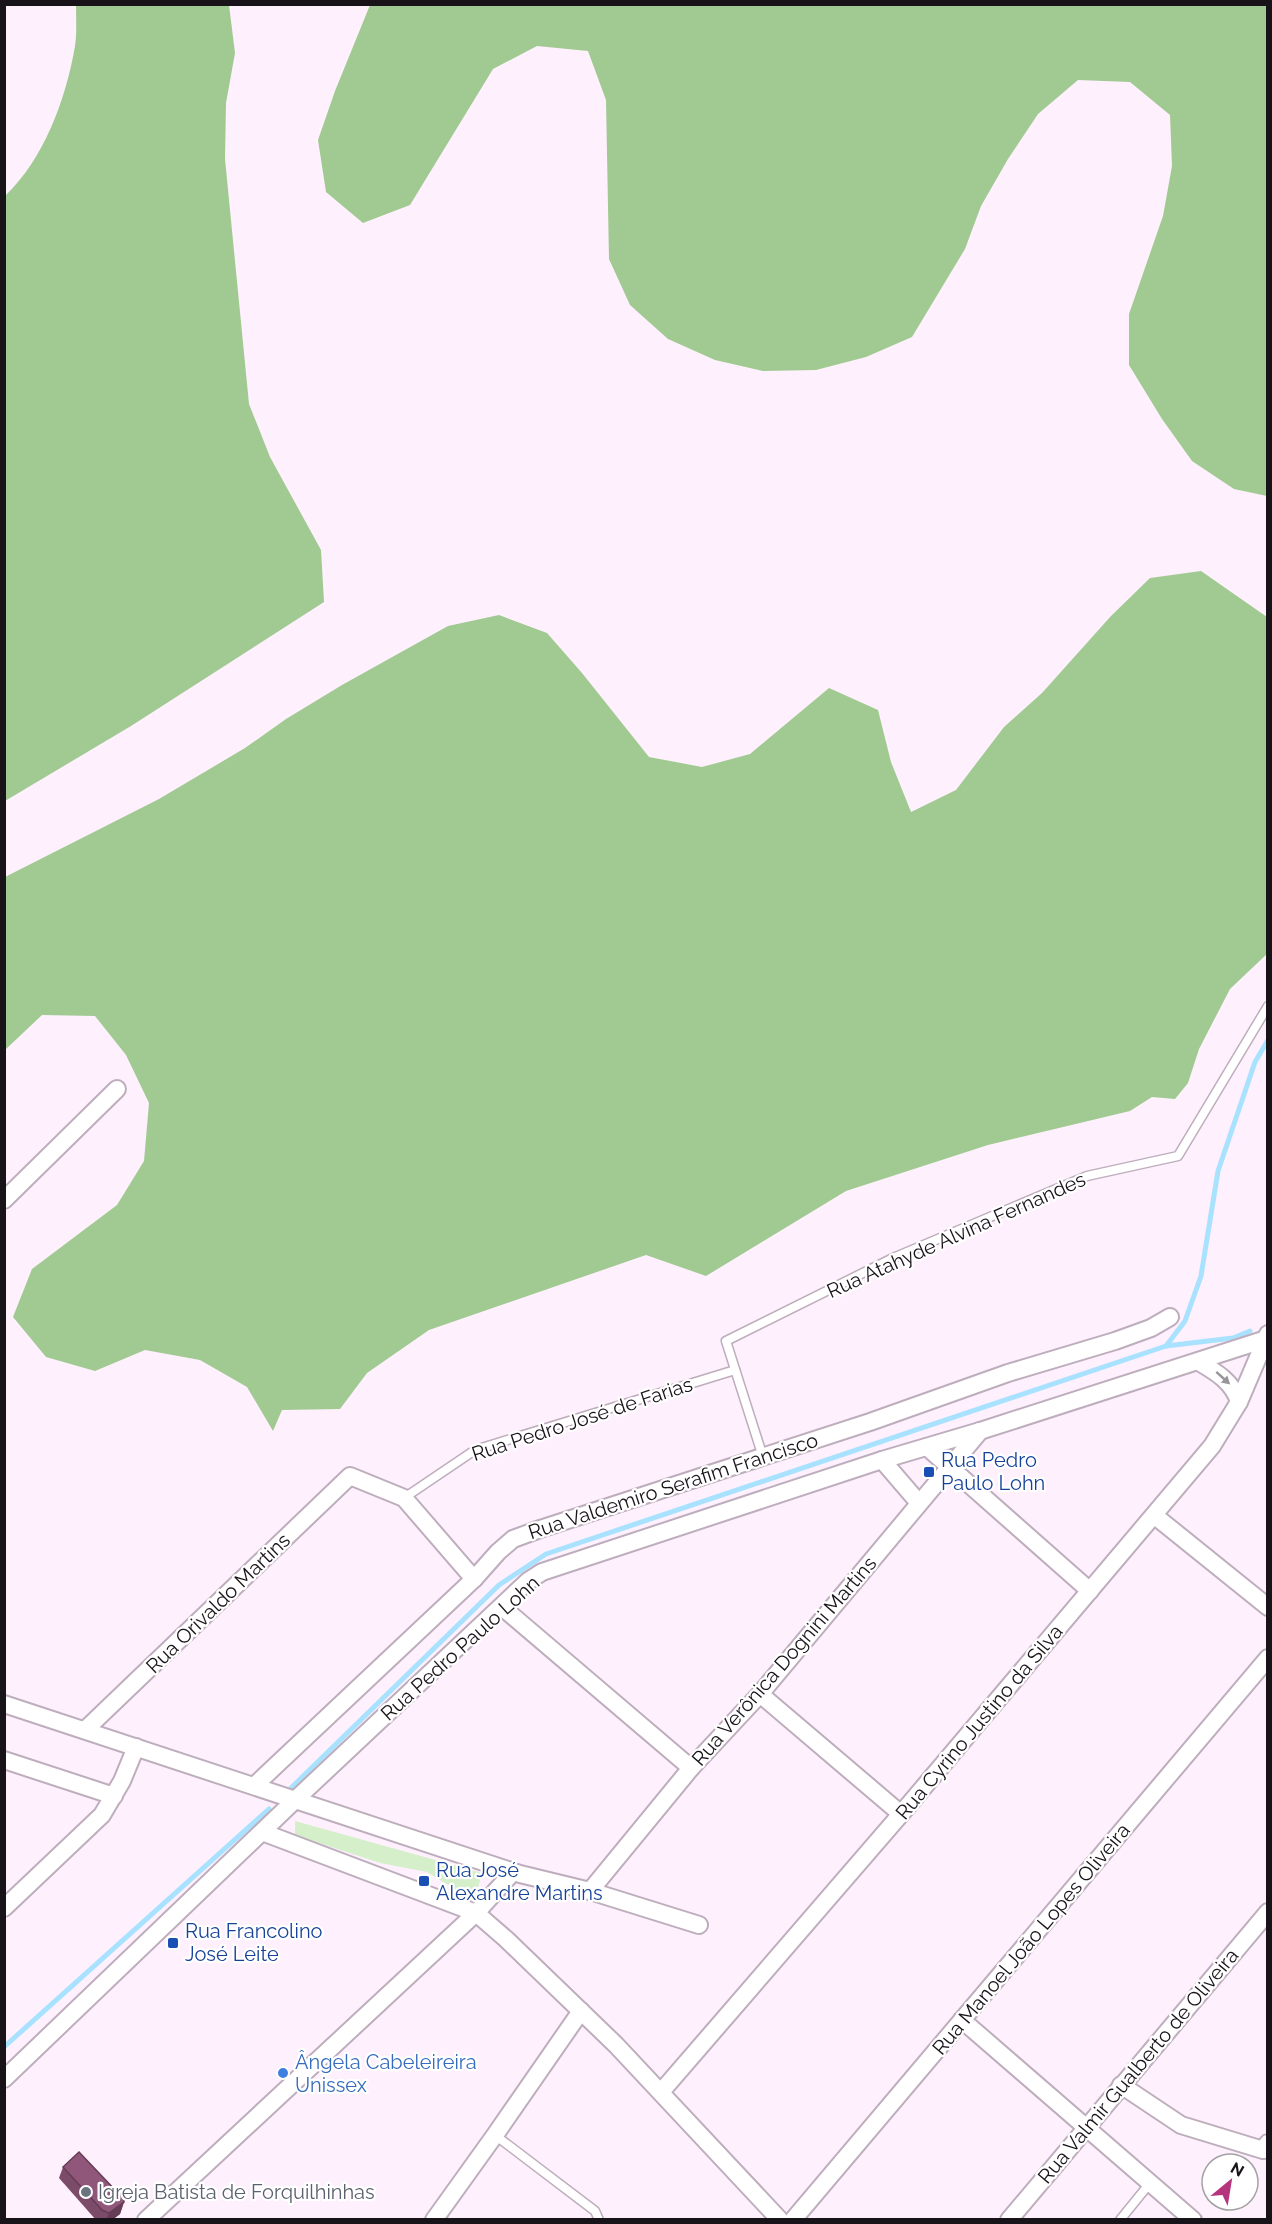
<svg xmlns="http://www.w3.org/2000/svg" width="1272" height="2224" viewBox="0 0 1272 2224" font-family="Raleway,sans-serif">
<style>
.green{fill:#d4efca}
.forest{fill:#a0ca91}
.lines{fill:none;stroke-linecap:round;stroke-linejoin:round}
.stream{stroke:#a8e2ff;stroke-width:5}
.lane-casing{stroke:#beaebd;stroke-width:11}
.street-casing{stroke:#beaebd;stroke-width:20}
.lane{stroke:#fff;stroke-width:8}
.street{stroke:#fff;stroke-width:16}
.wall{fill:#7c4b6a}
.shaded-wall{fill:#653d56}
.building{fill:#90577b;stroke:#653d56;stroke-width:1.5}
.oneway{fill:#979597}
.transit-dot{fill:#1a4fb4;stroke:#fff;stroke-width:2}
.shop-dot{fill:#3f7fe0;stroke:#fff;stroke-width:2}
.worship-dot{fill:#6b7280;stroke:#fff;stroke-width:2}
.labels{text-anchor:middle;stroke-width:4.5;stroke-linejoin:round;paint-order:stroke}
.street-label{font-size:20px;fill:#181318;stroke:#fff}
.transit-label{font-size:20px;fill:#164399;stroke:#fff;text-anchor:start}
.shop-label{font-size:20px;fill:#366cbe;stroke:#fff;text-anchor:start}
.worship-label{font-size:20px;fill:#5b616d;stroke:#fff;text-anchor:start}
</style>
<rect width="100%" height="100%" fill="#fef0fd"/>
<!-- green -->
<path class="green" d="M295 1821 482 1873 478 1888 466 1896 427 1872 380 1863 295 1835Z"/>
<!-- forest -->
<g class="forest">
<path d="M76 5H229L235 53 226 103 225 159 249 404 270 457 321 550 324 602 131 726 5 801V196C44 159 66 99 75 46 77 33 76 18 76 5Z"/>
<path d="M370 5H1267V496L1234 489 1192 461 1162 419 1129 365V314L1163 216 1172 166 1170 115 1130 82 1078 80 1038 114 1008 159 981 206 965 249 912 337 866 357 816 370 763 371 715 360 668 339 630 305 609 259 606 100 588 51 537 46 493 69 410 205 363 223 326 192 318 140 335 91Z"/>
<path d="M1201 571 1267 617 1268 953 1230 989 1199 1049 1188 1083 1175 1099 1152 1097 1130 1111 988 1145 846 1191 706 1276 646 1255 429 1330 367 1373 340 1409 282 1410 273 1431 247 1387 200 1360 145 1350 95 1371 46 1357 13 1317 32 1269 117 1205 144 1161 149 1103 126 1055 95 1016 42 1015 5 1050V877L159 799 245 748 286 719 342 685 448 626 499 615 547 633 582 673 649 757 702 767 750 754 829 688 878 710 891 762 911 812 956 790 1004 727 1042 693 1111 616 1150 578Z"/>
</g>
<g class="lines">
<!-- stream -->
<g class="stream">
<path d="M1166 1346 1185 1321 1201 1276 1218 1171 1255 1062 1268 1040"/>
<path d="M291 1788 499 1585 546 1554 1166 1346 1233 1338 1250 1331"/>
<path d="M4 2047 269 1809"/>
</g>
<!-- lane casing -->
<g class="lane-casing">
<g id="lane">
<path d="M763 1457 726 1341 893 1258 1087 1176 1178 1156 1268 1006"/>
<path d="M404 1498 475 1450 735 1370"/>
<path d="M495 2135 595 2211 599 2220"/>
<path d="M1120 2220 1150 2183"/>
</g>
</g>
<!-- street casing -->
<g class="street-casing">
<g id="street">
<path d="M4 1200 117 1089"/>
<path d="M1199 1362C1216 1372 1233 1382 1239 1402"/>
<path d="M927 1447 1090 1591"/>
<path d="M882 1460 919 1503"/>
<path d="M1155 1516 1268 1607"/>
<path d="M502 1607 691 1768"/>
<path d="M760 1694 901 1814"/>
<path d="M4 1704 520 1874 590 1891 699 1925"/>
<path d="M85 1730 350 1476 404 1498 474 1579"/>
<path d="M4 1760 114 1796"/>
<path d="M254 1786 474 1579 498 1552 513 1539 540 1529 870 1422 1008 1373 1115 1341 1151 1328 1170 1317"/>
<path d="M262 1832 476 1913 506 1939 616 2045 780 2220"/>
<path d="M590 1891 691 1768 760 1694 980 1431"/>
<path d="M4 1908 102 1815 122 1781 136 1747"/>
<path d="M962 2020 1193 2220"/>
<path d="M4 2079 295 1800 528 1581 542 1572 882 1460 980 1431 1266 1339"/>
<path d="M1121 2085 1181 2125 1263 2150 1268 2143"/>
<path d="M661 2092 901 1814 1212 1446 1239 1402 1268 1334"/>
<path d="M146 2220 476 1913 513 1872"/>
<path d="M434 2220 495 2135 581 2011"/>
<path d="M793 2220 1268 1658"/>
<path d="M1009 2220 1268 1912"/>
</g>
</g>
<!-- lane -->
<use href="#lane" class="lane"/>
<!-- street -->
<use href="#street" class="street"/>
</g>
<!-- wall -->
<path class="wall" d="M63 2167 124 2202 120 2214 112 2220H96L59 2178Z"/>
<!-- shaded-wall -->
<path class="shaded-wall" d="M124 2202 120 2214 112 2220H106L109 2213Z"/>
<!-- building -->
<path class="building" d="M79 2152 118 2193 124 2195V2202L109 2213 102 2210 63 2167Z"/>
<!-- one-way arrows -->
<defs><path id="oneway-solid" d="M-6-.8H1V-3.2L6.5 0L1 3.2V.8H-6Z" transform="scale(1.5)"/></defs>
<use class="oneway" href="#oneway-solid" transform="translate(1223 1378) rotate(42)"/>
<!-- markers -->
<g class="transit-dot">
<rect x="923" y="1466" width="12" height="12" rx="3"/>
<rect x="418" y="1875" width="12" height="12" rx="3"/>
<rect x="167" y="1937" width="12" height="12" rx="3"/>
</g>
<circle class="shop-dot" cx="283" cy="2073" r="6"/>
<circle class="worship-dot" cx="86" cy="2192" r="6"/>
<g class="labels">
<!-- street labels -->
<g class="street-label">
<text transform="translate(956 1235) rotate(-24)" y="7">Rua Atahyde Alvina Fernandes</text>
<text transform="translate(582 1419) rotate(-18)" y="7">Rua Pedro José de Farias</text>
<text transform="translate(673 1486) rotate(-18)" y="7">Rua Valdemiro Serafim Francisco</text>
<text transform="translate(218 1603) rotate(-44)" y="7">Rua Orivaldo Martins</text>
<text transform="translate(460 1648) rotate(-42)" y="7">Rua Pedro Paulo Lohn</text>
<text transform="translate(784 1661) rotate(-49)" y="7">Rua Verônica Dognini Martins</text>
<text transform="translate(979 1722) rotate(-50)" y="7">Rua Cyrino Justino da Silva</text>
<text transform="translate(1031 1939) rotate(-50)" y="7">Rua Manoel João Lopes Oliveira</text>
<text transform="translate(1138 2066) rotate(-50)" y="7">Rua Valmir Gualberto de Oliveira</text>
</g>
<!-- transit labels -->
<g class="transit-label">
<text x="941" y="1467">Rua Pedro<tspan x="941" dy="23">Paulo Lohn</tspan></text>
<text x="436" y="1877">Rua José<tspan x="436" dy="23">Alexandre Martins</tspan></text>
<text x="185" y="1938">Rua Francolino<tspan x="185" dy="23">José Leite</tspan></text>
</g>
<!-- shop labels -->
<g class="shop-label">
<text x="295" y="2069">Ângela Cabeleireira<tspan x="295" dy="23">Unissex</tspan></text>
</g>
<!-- worship labels -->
<g class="worship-label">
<text x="98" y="2199">Igreja Batista de Forquilhinhas</text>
</g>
</g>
<!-- border -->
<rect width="1272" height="2224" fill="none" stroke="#181318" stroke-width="12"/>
<!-- north arrow -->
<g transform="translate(1230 2182) rotate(30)"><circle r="28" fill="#ffffff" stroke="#a3a1a3" stroke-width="1.5"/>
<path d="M0-4.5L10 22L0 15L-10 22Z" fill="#b6347e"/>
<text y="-9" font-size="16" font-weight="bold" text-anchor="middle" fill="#181318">N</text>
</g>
</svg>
